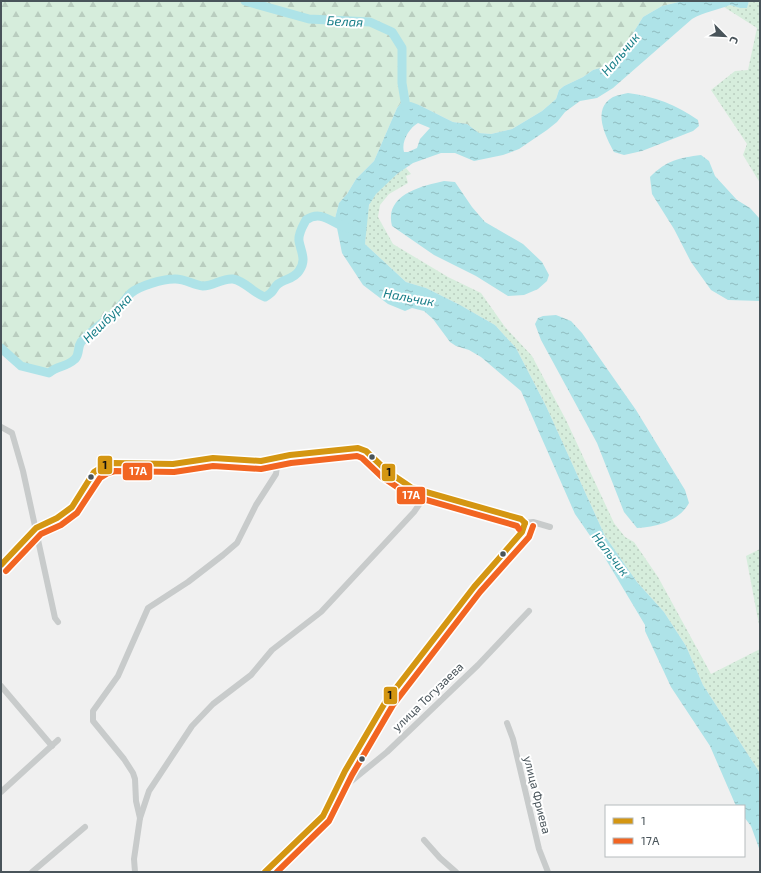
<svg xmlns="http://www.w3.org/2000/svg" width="761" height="873" viewBox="0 0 761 873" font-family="'Exo 2',sans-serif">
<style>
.forest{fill:url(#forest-firs)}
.garden{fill:url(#garden-dots)}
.water{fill:url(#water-ripples);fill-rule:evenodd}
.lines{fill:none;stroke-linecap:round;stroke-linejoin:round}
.river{stroke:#aee3e8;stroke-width:9}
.minor{stroke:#c8cbcb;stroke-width:6}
.bus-1-casing{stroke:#fff;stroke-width:9}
.bus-2-casing{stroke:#fff;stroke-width:9}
.bus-1{stroke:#d49612;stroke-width:6}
.bus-2{stroke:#f26522;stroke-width:6}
.bus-dot{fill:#49545a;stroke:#fff;stroke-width:1.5}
.labels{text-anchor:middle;stroke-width:4;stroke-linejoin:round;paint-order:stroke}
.street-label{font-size:12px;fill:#49545a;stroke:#fff}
.water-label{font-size:13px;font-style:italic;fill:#187e88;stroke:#fff}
.line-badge{stroke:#fff;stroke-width:1.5}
.badge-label{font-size:11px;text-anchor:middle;font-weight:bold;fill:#fff}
.pale-badge-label{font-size:11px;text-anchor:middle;font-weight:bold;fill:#111}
</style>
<defs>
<pattern id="forest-firs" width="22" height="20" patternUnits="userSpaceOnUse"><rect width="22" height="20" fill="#d6eddc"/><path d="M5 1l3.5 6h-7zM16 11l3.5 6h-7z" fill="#b9cdbf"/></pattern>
<pattern id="garden-dots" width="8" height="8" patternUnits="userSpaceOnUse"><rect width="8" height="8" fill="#d6eddc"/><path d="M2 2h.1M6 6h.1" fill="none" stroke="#b9cdbf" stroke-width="1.8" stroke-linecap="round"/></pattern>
<pattern id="water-ripples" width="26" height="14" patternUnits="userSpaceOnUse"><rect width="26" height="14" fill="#aee3e8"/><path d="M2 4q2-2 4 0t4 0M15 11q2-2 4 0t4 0" fill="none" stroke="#90bbbf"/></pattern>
</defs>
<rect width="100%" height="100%" fill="#f0f0f0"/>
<!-- forest -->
<path class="forest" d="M1 1H683L662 6 643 17 622 51 607 66 593 70 583 77 564 86 559 90 556 99 542 111 512 129 491 134 479 133 467 124 453 122 419 105 401 103 397 108 374 161 356 179 347 194 339 203 335 218 336 224C325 217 318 212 306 220 303 226 298 233 299 241 301 252 307 260 299 271 294 279 284 279 278 284 272 289 275 291 265 297 253 293 245 281 233 279 222 278 214 286 203 286 194 285 184 278 174 279 163 279 139 286 131 293 124 300 119 309 111 316 101 324 90 332 81 342 77 348 80 354 75 359 65 368 58 365 49 373L21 366 1 348Z"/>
<!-- garden -->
<g class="garden">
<path d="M749 1H760V183L743 155 747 144 711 90 735 71 748 70 757 28 724 7 731 5 740 8H747Z"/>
<path d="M406 168 411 174 406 176 408 183 389 194 380 205 378 217 393 244 448 277 481 293 505 327 532 356 566 420 614 523 625 537 634 542 658 577 711 674 760 649V773L703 685 686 646 664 612 637 582 605 536 546 406 516 348 495 325 460 305 426 288 406 282 365 244C366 232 366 218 369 206 374 191 393 176 406 168Z"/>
<path d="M760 549V630L746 556Z"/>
</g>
<!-- water -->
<g class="water">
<path d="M683 1H749L747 8H740L730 5C718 10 704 12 692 19L613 88 597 98 580 101 565 112 557 122 547 130 519 149 503 155 474 161 455 153H441L413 163 397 174 376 194 369 205 365 244 406 282 426 288 460 305 495 325 516 348 546 406 605 536 637 582 664 612 686 646 703 685 760 773V851L751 826 744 817V806H736L710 746 671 687 645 631V625L602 553 575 514 521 391 481 357 469 350 456 346 450 342 433 319 424 311 412 308 405 311 388 304 363 285 342 253 335 218 339 203 347 194 356 179 374 161 397 108 401 103 411 102 419 105 453 122 467 124 479 133 491 134 512 129 542 111 556 99 559 90 564 86 583 77 593 70 607 66 622 51 643 17 662 6ZM418 123 430 128 420 139 417 148 408 152H404C401 142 409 128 418 123Z"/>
<path d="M628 93C654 96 677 105 698 120L699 126 693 131 642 151 624 155 614 152C606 137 591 109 613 97 617 95 624 94 628 93Z"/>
<path d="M701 155 709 161 715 176 737 200 750 208 760 219V301L728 300 711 290 691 262 674 229 652 194 650 177C667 160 679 158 701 155Z"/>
<path d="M444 181 455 182 472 207 485 222 523 244 542 262 549 275 547 281 538 289 524 295 508 296 476 276 434 255 392 226C384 195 421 186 444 181Z"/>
<path d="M556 315 571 321 582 333 636 410 685 490 689 503C679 521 657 527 637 528L624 512 597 443 541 340 535 324 538 318 543 316Z"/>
</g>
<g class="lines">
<!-- river -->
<g class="river">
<path d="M245 1 309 19 370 22 392 32 402 48V83L406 107"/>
<path d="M1 348 21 366 49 373C58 365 65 368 75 359 80 354 77 348 81 342 90 332 101 324 111 316 119 310 124 300 131 293 139 286 163 279 174 279 184 278 193 285 203 286 214 286 222 278 233 279 245 281 253 293 265 297 276 291 272 289 278 284 284 279 294 279 299 271 307 260 301 252 299 241 298 233 303 226 306 220 322 209 332 224 348 228"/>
</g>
<!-- minor -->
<g class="minor">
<path d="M1 427 12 433 23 471 55 618 58 622"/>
<path d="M525 523 533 522 550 527"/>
<path d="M1 565 19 548 36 528 57 518 72 507 94 472 105 465 114 463 173 464 213 458 261 461 290 455 358 448 366 451 387 471 412 488 521 519 525 523"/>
<path d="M1 686 52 746"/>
<path d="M507 723 513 739 539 849 548 872"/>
<path d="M336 789 343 788 387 752 478 665 529 611"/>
<path d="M1 792 58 740"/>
<path d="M140 818 136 801 135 779 133 773 124 759 93 721V711L118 676 148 608 188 582 223 555 237 543 256 505 276 474 278 458"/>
<path d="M424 840 440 858 456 872"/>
<path d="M32 872 85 827"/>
<path d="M135 872 134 859 140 818 149 791 192 726 213 704 251 675 272 650 321 612 414 512 427 493"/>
<path d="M265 872 323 816 345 771 386 701 474 587 522 532 525 523"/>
</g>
<!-- bus-1 casing -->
<g class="bus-1-casing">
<g id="bus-1">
<path d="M1 565 36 528 57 518 72 507 94 472 105 465 114 463 173 464 213 458 261 461 290 455 358 448 366 451 387 471 412 488 521 519 525 523"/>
<path d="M265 872 323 816 345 771 386 701 474 587 522 532 525 523"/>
</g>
</g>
<!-- bus-2 casing -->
<g class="bus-2-casing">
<g id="bus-2">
<path d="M6 571 41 534 61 525 77 513 100 478 108 473 115 471 174 472 213 466 261 469 291 463 357 456 362 458 382 477 409 495 517 526 519 529"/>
<path d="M277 872 329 821 352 775 393 705 480 592 529 537 533 526"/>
</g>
</g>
<!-- bus-1 -->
<use href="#bus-1" class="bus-1"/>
<!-- bus-2 -->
<use href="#bus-2" class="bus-2"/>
</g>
<!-- markers -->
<g class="bus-dot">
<circle cx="372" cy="457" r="3.5"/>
<circle cx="91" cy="477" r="3.5"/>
<circle cx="503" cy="554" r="3.5"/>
<circle cx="362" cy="759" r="3.5"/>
</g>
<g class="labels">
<!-- street labels -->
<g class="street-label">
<text transform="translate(428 697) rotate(-44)" y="4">улица Тогузаева</text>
<text transform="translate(537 795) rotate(76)" y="4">улица Фриева</text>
</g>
<!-- water labels -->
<g class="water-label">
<text transform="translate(345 21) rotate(3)" y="5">Белая</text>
<text transform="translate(620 54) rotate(-50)" y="5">Нальчик</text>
<text transform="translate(409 297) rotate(10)" y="5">Нальчик</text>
<text transform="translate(107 318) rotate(-45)" y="5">Нешбурка</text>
<text transform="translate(611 554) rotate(52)" y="5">Нальчик</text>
</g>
</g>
<g class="line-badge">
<rect x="97" y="455" width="16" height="20" rx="4" fill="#d49612"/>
<rect x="122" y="462" width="31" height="19" rx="4" fill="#f26522"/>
<rect x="381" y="463" width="15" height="19" rx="4" fill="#d49612"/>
<rect x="396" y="486" width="30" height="19" rx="4" fill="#f26522"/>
<rect x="383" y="686" width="15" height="19" rx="4" fill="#d49612"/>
</g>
<g class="badge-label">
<text x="138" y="475">17А</text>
<text x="411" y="499">17А</text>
</g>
<g class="pale-badge-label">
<text x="105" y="469">1</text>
<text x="389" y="476">1</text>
<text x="390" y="699">1</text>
</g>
<!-- border -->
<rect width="761" height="873" fill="none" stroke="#49545a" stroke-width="4"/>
<!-- legend -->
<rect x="605" y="805" width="140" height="52" fill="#ffffff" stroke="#b6bbbd"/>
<rect x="613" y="818" width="20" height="6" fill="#d49612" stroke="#b6bbbd"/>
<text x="641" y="825" font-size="12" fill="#49545a">1</text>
<rect x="613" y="838" width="20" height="6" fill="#f26522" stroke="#b6bbbd"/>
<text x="641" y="845" font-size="12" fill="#49545a">17А</text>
<!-- north arrow -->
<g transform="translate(725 36) rotate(114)" stroke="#ffffff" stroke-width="3" paint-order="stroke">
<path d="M0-3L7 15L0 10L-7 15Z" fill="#49545a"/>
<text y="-6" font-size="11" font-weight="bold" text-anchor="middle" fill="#49545a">С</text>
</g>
</svg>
